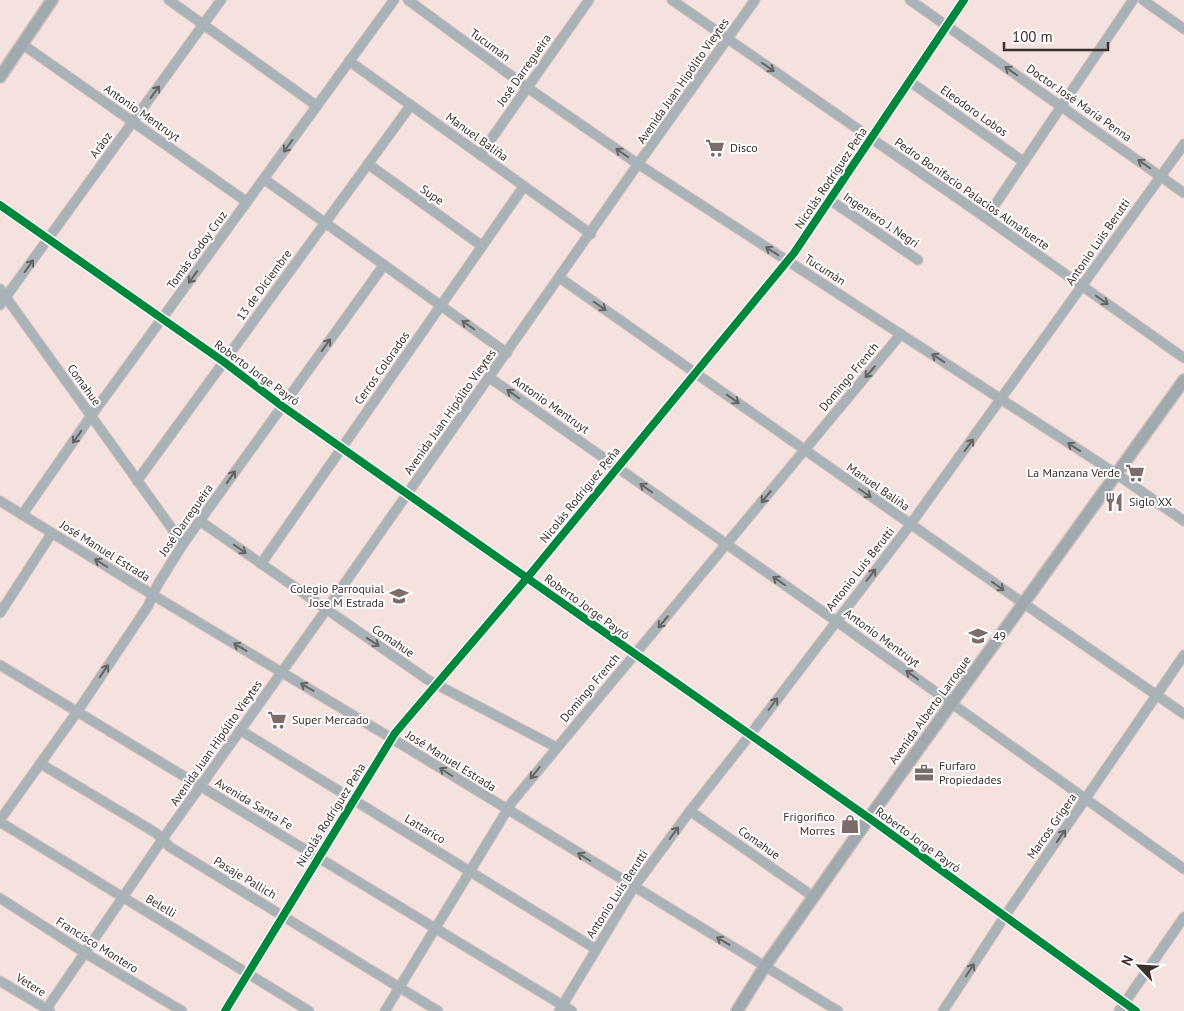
<svg xmlns="http://www.w3.org/2000/svg" width="1184" height="1011" viewBox="0 0 1184 1011" font-family="'PT Sans',sans-serif">
<style>
.lines{fill:none;stroke-linecap:round;stroke-linejoin:round}
.minor-casing{stroke:#cfbfbc;stroke-width:11}
.major-casing{stroke:#cfbfbc;stroke-width:14}
.minor{stroke:#a9b2b6;stroke-width:9}
.major{stroke:#9fa9ae;stroke-width:11}
.cycleway-casing{stroke:#fff;stroke-width:11}
.cycleway{stroke:#00873e;stroke-width:8}
.oneway{stroke:#686363}
.labels{text-anchor:middle;stroke-width:4;stroke-linejoin:round;paint-order:stroke}
.street-label{font-size:12px;fill:#3d2f2c;stroke:#fff}
.poi-label{font-size:12px;fill:#3d2f2c;stroke:#fff;text-anchor:start}
</style>
<rect width="100%" height="100%" fill="#f5e1de"/>
<g class="lines">
<!-- minor casing -->
<g class="minor-casing">
<g id="minor">
<path d="M169 0 317 106"/>
<path d="M408 0 528 88 638 164 1115 473 1184 521"/>
<path d="M672 0 986 218 1184 358"/>
<path d="M910 0 1184 193"/>
<path d="M1143 0 1184 29"/>
<path d="M22 44 247 202"/>
<path d="M349 61 591 234"/>
<path d="M909 81 1024 162"/>
<path d="M480 155 589 0"/>
<path d="M368 164 482 246"/>
<path d="M264 179 507 353"/>
<path d="M830 200 918 260"/>
<path d="M0 205 224 362 282 406 869 818 1136 1011"/>
<path d="M986 218 1133 0"/>
<path d="M560 278 1023 603 1184 714"/>
<path d="M0 289 183 544"/>
<path d="M0 305 221 0"/>
<path d="M490 378 836 621 1184 869"/>
<path d="M137 481 411 105"/>
<path d="M0 501 153 595 391 738 838 1011"/>
<path d="M22 515 91 416 394 0"/>
<path d="M200 521 428 680 556 747"/>
<path d="M261 564 524 186"/>
<path d="M0 613 52 533"/>
<path d="M0 665 572 1011"/>
<path d="M240 730 596 949"/>
<path d="M41 764 156 833 170 847 438 1011"/>
<path d="M690 811 814 897"/>
<path d="M0 820 77 712 148 606 158 584 183 544 384 265"/>
<path d="M0 822 309 1011"/>
<path d="M0 898 85 953 182 1011"/>
<path d="M0 981 50 1011"/>
<path d="M45 1011 162 840 326 610 638 164 755 0"/>
<path d="M225 1011 395 733 527 578 794 253 964 0"/>
<path d="M385 1011 512 802 901 334"/>
<path d="M559 1011 634 887 690 811 750 735 910 525 1184 144"/>
<path d="M943 1011 1005 916 1184 655"/>
<path d="M1119 1011 1184 917"/>
</g>
</g>
<!-- major casing -->
<g class="major-casing">
<g id="major">
<path d="M0 77 52 0"/>
<path d="M737 1011 765 966 869 818 1184 380"/>
</g>
</g>
<!-- minor -->
<use href="#minor" class="minor"/>
<!-- major -->
<use href="#major" class="major"/>
<!-- cycleway casing -->
<g class="cycleway-casing">
<g id="cycleway">
<path d="M0 205 224 362 282 406 869 818 1136 1011"/>
<path d="M225 1011 395 733 527 578 794 253 964 0"/>
</g>
</g>
<!-- cycleway -->
<use href="#cycleway" class="cycleway"/>
</g>
<!-- one-way arrows -->
<defs><path id="oneway-shaft" d="M-6 0H5M1.5-3L5.5 0L1.5 3" fill="none" stroke-width="1.6" stroke-linecap="round" stroke-linejoin="round" transform="scale(1.25)"/></defs>
<g class="oneway">
<use href="#oneway-shaft" transform="translate(768 67) rotate(35)"/>
<use href="#oneway-shaft" transform="translate(1011 71) rotate(-145)"/>
<use href="#oneway-shaft" transform="translate(155 92) rotate(-54)"/>
<use href="#oneway-shaft" transform="translate(288 146) rotate(126)"/>
<use href="#oneway-shaft" transform="translate(622 153) rotate(-145)"/>
<use href="#oneway-shaft" transform="translate(1144 164) rotate(-145)"/>
<use href="#oneway-shaft" transform="translate(772 251) rotate(-147)"/>
<use href="#oneway-shaft" transform="translate(29 266) rotate(-54)"/>
<use href="#oneway-shaft" transform="translate(193 277) rotate(126)"/>
<use href="#oneway-shaft" transform="translate(1102 300) rotate(35)"/>
<use href="#oneway-shaft" transform="translate(600 306) rotate(35)"/>
<use href="#oneway-shaft" transform="translate(468 325) rotate(-145)"/>
<use href="#oneway-shaft" transform="translate(326 345) rotate(-54)"/>
<use href="#oneway-shaft" transform="translate(938 358) rotate(-147)"/>
<use href="#oneway-shaft" transform="translate(870 372) rotate(130)"/>
<use href="#oneway-shaft" transform="translate(513 394) rotate(-145)"/>
<use href="#oneway-shaft" transform="translate(733 399) rotate(35)"/>
<use href="#oneway-shaft" transform="translate(77 437) rotate(125)"/>
<use href="#oneway-shaft" transform="translate(969 445) rotate(-54)"/>
<use href="#oneway-shaft" transform="translate(1074 447) rotate(-147)"/>
<use href="#oneway-shaft" transform="translate(231 477) rotate(-55)"/>
<use href="#oneway-shaft" transform="translate(646 488) rotate(-145)"/>
<use href="#oneway-shaft" transform="translate(865 493) rotate(35)"/>
<use href="#oneway-shaft" transform="translate(766 497) rotate(129)"/>
<use href="#oneway-shaft" transform="translate(240 549) rotate(35)"/>
<use href="#oneway-shaft" transform="translate(101 563) rotate(-148)"/>
<use href="#oneway-shaft" transform="translate(871 575) rotate(-52)"/>
<use href="#oneway-shaft" transform="translate(779 581) rotate(-145)"/>
<use href="#oneway-shaft" transform="translate(998 586) rotate(35)"/>
<use href="#oneway-shaft" transform="translate(663 622) rotate(130)"/>
<use href="#oneway-shaft" transform="translate(373 642) rotate(34)"/>
<use href="#oneway-shaft" transform="translate(240 647) rotate(-149)"/>
<use href="#oneway-shaft" transform="translate(104 671) rotate(-56)"/>
<use href="#oneway-shaft" transform="translate(912 675) rotate(-144)"/>
<use href="#oneway-shaft" transform="translate(307 687) rotate(-149)"/>
<use href="#oneway-shaft" transform="translate(773 704) rotate(-53)"/>
<use href="#oneway-shaft" transform="translate(446 772) rotate(-148)"/>
<use href="#oneway-shaft" transform="translate(535 773) rotate(129)"/>
<use href="#oneway-shaft" transform="translate(674 833) rotate(-54)"/>
<use href="#oneway-shaft" transform="translate(1061 836) rotate(-55)"/>
<use href="#oneway-shaft" transform="translate(584 857) rotate(-148)"/>
<use href="#oneway-shaft" transform="translate(723 941) rotate(-149)"/>
<use href="#oneway-shaft" transform="translate(970 970) rotate(-57)"/>
</g>
<!-- icons -->
<defs>
<g id="supermarket-bare" transform="scale(1.5)"><path d="M-6-5.5h2.5l.6 2H6L4.5 2H-2.5L-4.4-4H-6ZM-1.5 3.2a1.3 1.3 0 1 0 .1 0ZM3 3.2a1.3 1.3 0 1 0 .1 0Z" fill="#7d6d6a" stroke="#fff" stroke-width="2.5" paint-order="stroke"/></g>
<g id="restaurant-bare" transform="scale(1.5)"><path d="M-5-6h1v4h1v-4h1v4h1v-4h1v5L-1.5 .5V6h-2V.5L-5-1ZM5-6V6H3V1.5H1.5Q1.5-4 5-6Z" fill="#7d6d6a" stroke="#fff" stroke-width="2.5" paint-order="stroke"/></g>
<g id="university-bare" transform="scale(1.5)"><path d="M0-5L7-2L0 1L-7-2ZM-4 1L0 2.5L4 1V4Q0 6-4 4Z" fill="#7d6d6a" stroke="#fff" stroke-width="2.5" paint-order="stroke"/></g>
<g id="school-bare" transform="scale(1.5)"><path d="M0-5L7-2L0 1L-7-2ZM-4 1L0 2.5L4 1V4Q0 6-4 4Z" fill="#7d6d6a" stroke="#fff" stroke-width="2.5" paint-order="stroke"/></g>
<g id="office-bare" transform="scale(1.5)"><path d="M-6-3h4V-5.5h4V-3h4V5H-6ZM-1-4.5V-3h2v-1.5ZM-6 0V1H6V0Z" fill="#7d6d6a" stroke="#fff" stroke-width="2.5" paint-order="stroke"/></g>
<g id="shop-bare" transform="scale(1.5)"><path d="M-5-2.5h2.3a2.7 3.5 0 0 1 5.4 0H5L5.5 6h-11ZM-1.5-2.5h3a1.5 2.3 0 0 0-3 0Z" fill="#7d6d6a" stroke="#fff" stroke-width="2.5" paint-order="stroke"/></g>
</defs>
<g fill-rule="evenodd">
<use href="#supermarket-bare" x="715" y="148"/>
<use href="#supermarket-bare" x="1135" y="473"/>
<use href="#restaurant-bare" x="1114" y="502"/>
<use href="#university-bare" x="399" y="596"/>
<use href="#school-bare" x="978" y="636"/>
<use href="#supermarket-bare" x="277" y="720"/>
<use href="#office-bare" x="924" y="773"/>
<use href="#shop-bare" x="850" y="824"/>
</g>
<g class="labels">
<!-- street labels -->
<g class="street-label">
<text transform="translate(490 45) rotate(36)" y="4">Tucumán</text>
<text transform="translate(524 70) rotate(-55)" y="4">José Darregueira</text>
<text transform="translate(683 81) rotate(-55)" y="4">Avenida Juan Hipólito Vieytes</text>
<text transform="translate(1079 103) rotate(35)" y="4">Doctor José María Penna</text>
<text transform="translate(974 111) rotate(35)" y="4">Eleodoro Lobos</text>
<text transform="translate(142 113) rotate(35)" y="4">Antonio Mentruyt</text>
<text transform="translate(477 137) rotate(36)" y="4">Manuel Baliña</text>
<text transform="translate(101 145) rotate(-54)" y="4">Aráoz</text>
<text transform="translate(831 178) rotate(-56)" y="4">Nicolás Rodríguez Peña</text>
<text transform="translate(972 194) rotate(35)" y="4">Pedro Bonifacio Palacios Almafuerte</text>
<text transform="translate(432 195) rotate(35)" y="4">Supe</text>
<text transform="translate(881 220) rotate(34)" y="4">Ingeniero J. Negri</text>
<text transform="translate(1098 242) rotate(-55)" y="4">Antonio Luis Berutti</text>
<text transform="translate(197 250) rotate(-54)" y="4">Tomás Godoy Cruz</text>
<text transform="translate(825 270) rotate(33)" y="4">Tucumán</text>
<text transform="translate(264 285) rotate(-54)" y="4">13 de Diciembre</text>
<text transform="translate(382 368) rotate(-55)" y="4">Cerros Colorados</text>
<text transform="translate(257 373) rotate(36)" y="4">Roberto Jorge Payró</text>
<text transform="translate(849 377) rotate(-50)" y="4">Domingo French</text>
<text transform="translate(84 385) rotate(54)" y="4">Comahue</text>
<text transform="translate(551 405) rotate(35)" y="4">Antonio Mentruyt</text>
<text transform="translate(450 412) rotate(-55)" y="4">Avenida Juan Hipólito Vieytes</text>
<text transform="translate(878 487) rotate(35)" y="4">Manuel Baliña</text>
<text transform="translate(580 495) rotate(-51)" y="4">Nicolás Rodríguez Peña</text>
<text transform="translate(186 520) rotate(-55)" y="4">José Darregueira</text>
<text transform="translate(105 551) rotate(32)" y="4">José Manuel Estrada</text>
<text transform="translate(860 569) rotate(-52)" y="4">Antonio Luis Berutti</text>
<text transform="translate(587 607) rotate(36)" y="4">Roberto Jorge Payró</text>
<text transform="translate(882 638) rotate(36)" y="4">Antonio Mentruyt</text>
<text transform="translate(393 641) rotate(34)" y="4">Comahue</text>
<text transform="translate(590 688) rotate(-50)" y="4">Domingo French</text>
<text transform="translate(930 710) rotate(-54)" y="4">Avenida Alberto Larroque</text>
<text transform="translate(216 743) rotate(-55)" y="4">Avenida Juan Hipólito Vieytes</text>
<text transform="translate(451 761) rotate(32)" y="4">José Manuel Estrada</text>
<text transform="translate(254 804) rotate(31)" y="4">Avenida Santa Fe</text>
<text transform="translate(331 815) rotate(-58)" y="4">Nicolás Rodríguez Peña</text>
<text transform="translate(1052 826) rotate(-55)" y="4">Marcos Grigera</text>
<text transform="translate(425 829) rotate(31)" y="4">Lattarico</text>
<text transform="translate(918 840) rotate(36)" y="4">Roberto Jorge Payró</text>
<text transform="translate(759 843) rotate(35)" y="4">Comahue</text>
<text transform="translate(245 878) rotate(31)" y="4">Pasaje Pallich</text>
<text transform="translate(617 894) rotate(-57)" y="4">Antonio Luis Berutti</text>
<text transform="translate(161 906) rotate(31)" y="4">Belelli</text>
<text transform="translate(97 945) rotate(32)" y="4">Francisco Montero</text>
<text transform="translate(31 985) rotate(31)" y="4">Vetere</text>
</g>
<!-- poi labels -->
<g class="poi-label">
<text x="730" y="152">Disco</text>
<text x="1120" y="477" text-anchor="end">La Manzana Verde</text>
<text x="1129" y="506">Siglo XX</text>
<text x="384" y="593" text-anchor="end">Colegio Parroquial<tspan x="384" dy="14">Jose M Estrada</tspan></text>
<text x="993" y="640">49</text>
<text x="292" y="724">Super Mercado</text>
<text x="939" y="770">Furfaro<tspan x="939" dy="14">Propiedades</tspan></text>
<text x="835" y="821" text-anchor="end">Frigorifico<tspan x="835" dy="14">Morres</tspan></text>
</g>
</g>
<!-- north arrow -->
<g transform="translate(1139 966) rotate(295)" stroke="#ffffff" stroke-width="4" paint-order="stroke">
<path d="M0-4L9 19L0 12L-9 19Z" fill="#3d2f2c"/>
<text y="-8" font-size="14" font-weight="bold" text-anchor="middle" fill="#3d2f2c">N</text>
</g>
<!-- scale -->
<path d="M1004 42v8h104v-8" fill="none" stroke="#3d2f2c" stroke-width="2.5"/>
<text x="1012" y="42" font-size="15" fill="#3d2f2c" stroke="#ffffff" stroke-width="4" paint-order="stroke">100 m</text>
</svg>
